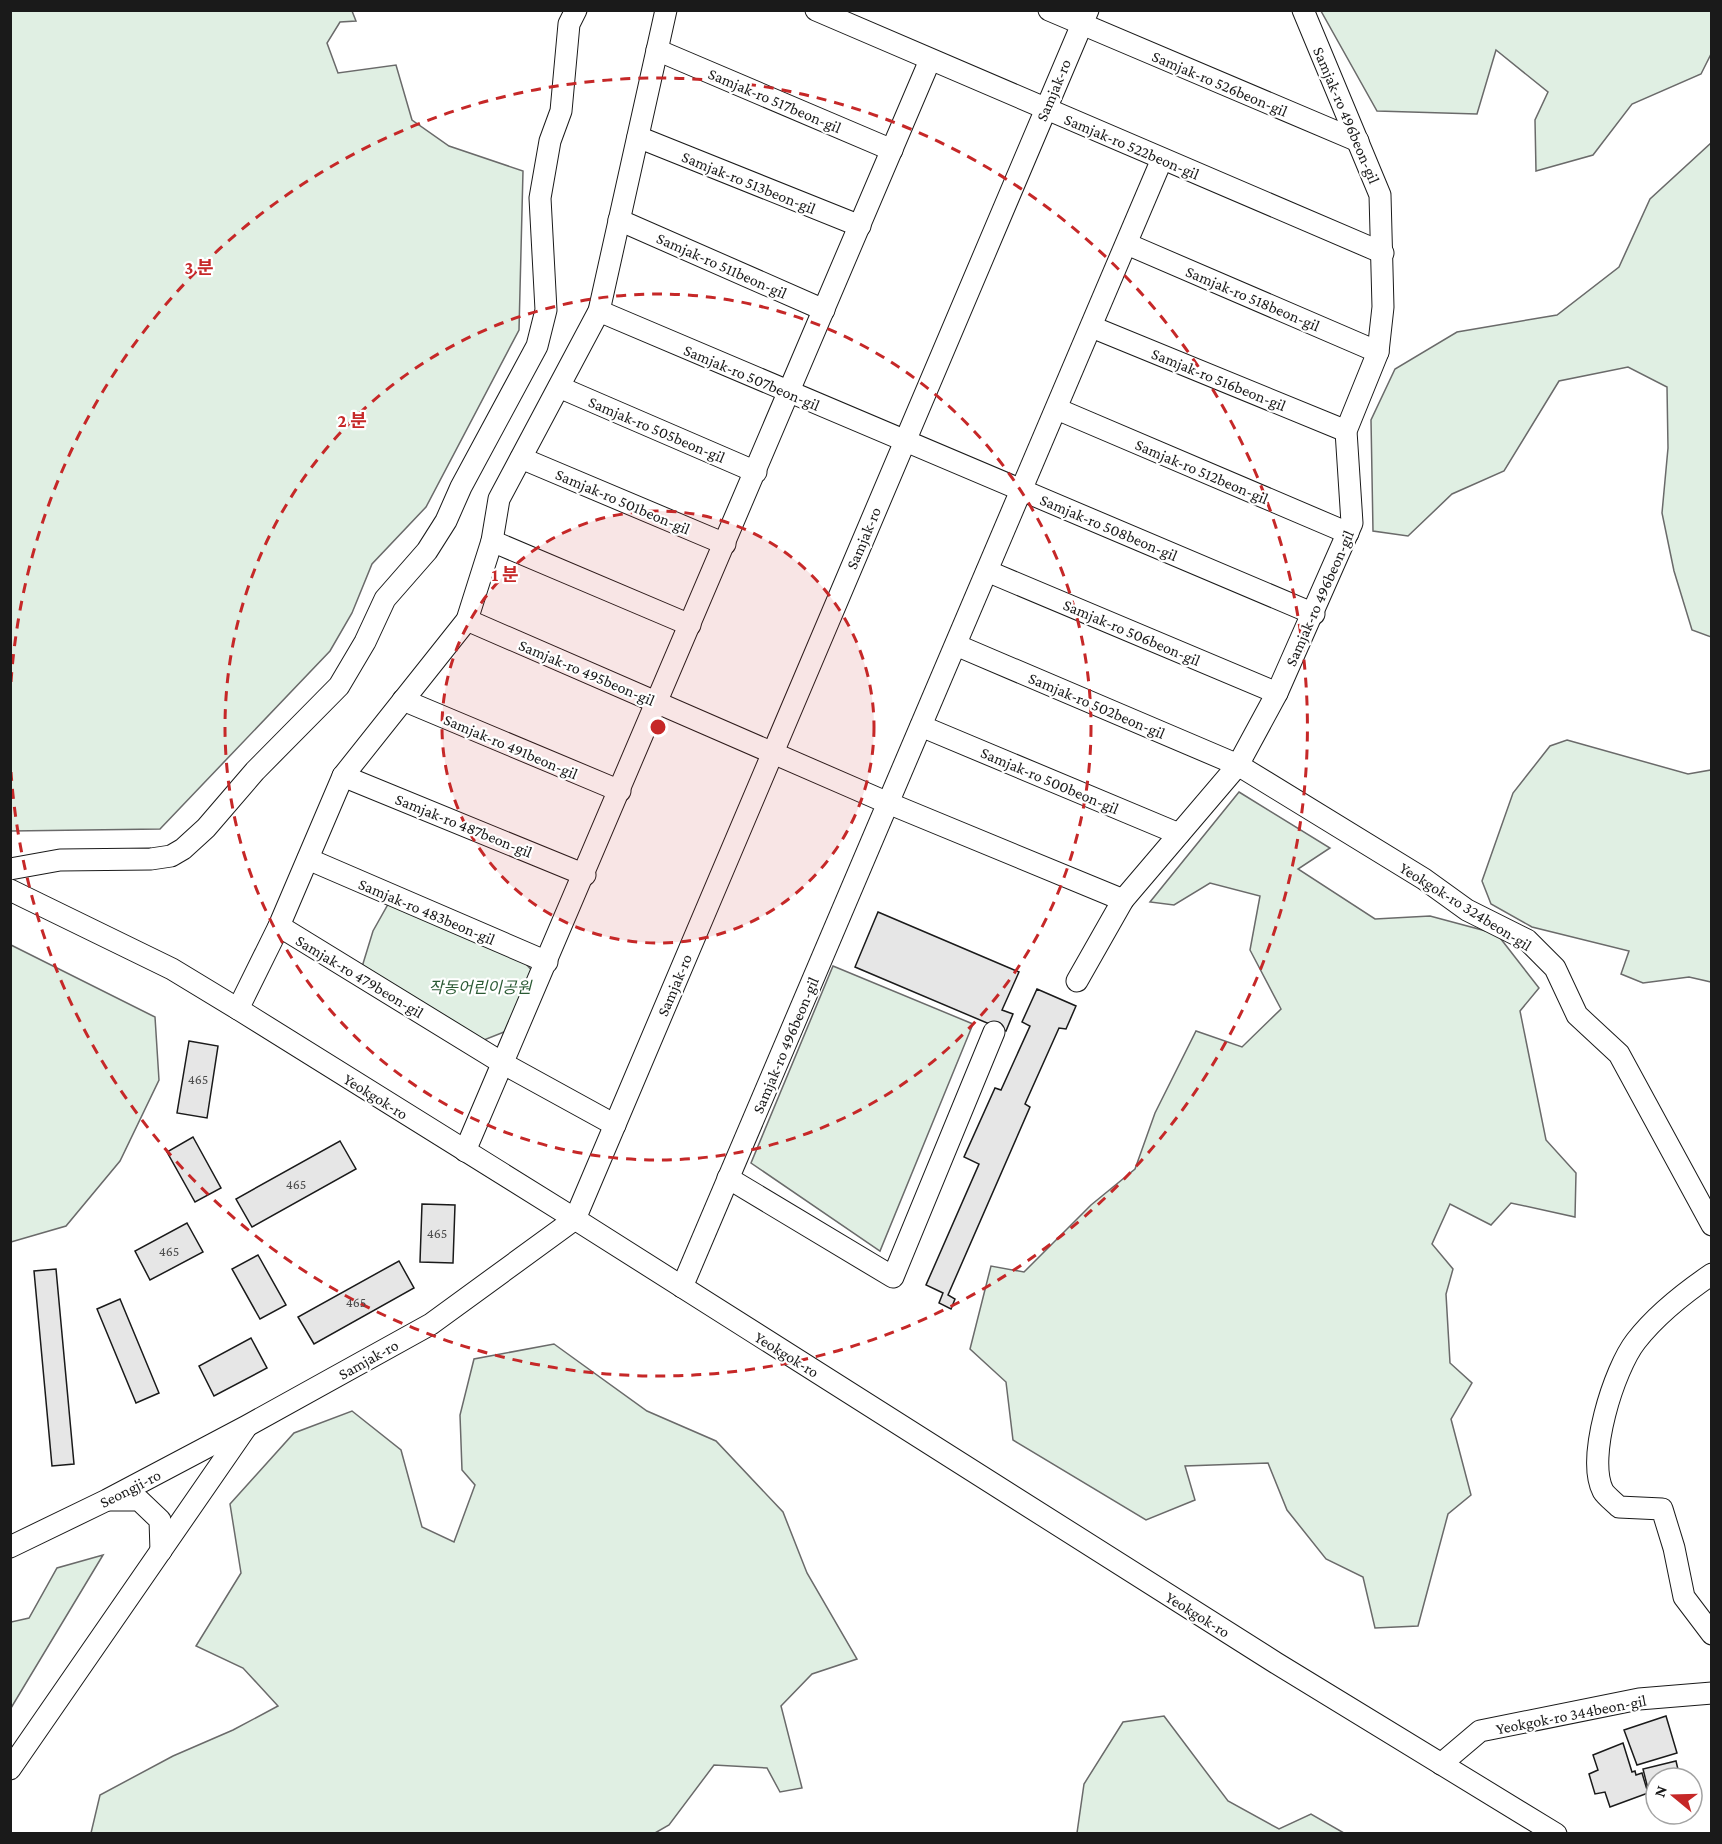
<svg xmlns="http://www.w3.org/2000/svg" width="1722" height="1844" viewBox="0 0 1722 1844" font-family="'Crimson Pro','Noto Sans KR',serif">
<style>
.green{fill:#e0efe3;stroke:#6a6a6a;stroke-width:1.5}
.building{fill:#e6e6e6;stroke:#1a1a1a;stroke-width:1.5}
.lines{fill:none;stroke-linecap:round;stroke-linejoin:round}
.minor-casing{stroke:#1a1a1a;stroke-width:23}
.minor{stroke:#fff;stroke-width:21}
.ring{fill:none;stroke:#c62828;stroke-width:3;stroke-dasharray:10 8}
.labels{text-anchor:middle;stroke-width:4.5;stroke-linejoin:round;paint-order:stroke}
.number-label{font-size:14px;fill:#4d4d4d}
.street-label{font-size:16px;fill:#1a1a1a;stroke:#fff}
.park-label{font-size:16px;font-style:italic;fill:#2b5a34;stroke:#fff}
.centre{fill:#c62828;stroke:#fff;stroke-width:3}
.ring-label{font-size:18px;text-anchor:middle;font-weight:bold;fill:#c62828;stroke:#fff;stroke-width:4.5;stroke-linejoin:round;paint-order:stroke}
</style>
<rect width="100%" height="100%" fill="#fff"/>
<!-- green -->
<g class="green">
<path d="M10 11H352L356 21 340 22 327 43 338 73 396 65 412 120 449 146 523 171 519 330 426 507 372 564 352 613 330 651 160 829 11 831Z"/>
<path d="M1321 11H1711V54L1701 74 1632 104 1593 155 1536 171 1535 120 1548 92 1496 50 1477 114 1377 111Z"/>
<path d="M1711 143V637L1692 630 1674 571 1662 513 1668 448 1667 387 1628 367 1559 381 1504 471 1452 494 1408 536 1373 531 1371 420 1395 369 1457 332 1557 315 1619 267 1650 199Z"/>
<path d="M1567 740 1688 774 1711 770V982L1689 977 1643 983 1621 974 1629 951 1532 927 1491 904 1482 881 1513 793 1550 746Z"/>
<path d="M1239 792 1330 848 1298 869 1375 919 1430 916 1497 934 1539 988 1520 1011 1546 1140 1576 1173 1575 1217 1511 1203 1491 1225 1450 1204 1432 1244 1453 1269 1446 1294 1450 1363 1472 1383 1451 1419 1471 1495 1448 1514 1418 1626 1375 1628 1363 1577 1326 1559 1287 1510 1268 1463 1185 1466 1195 1500 1146 1520 1013 1440 1006 1382 970 1349 991 1266 1024 1272 1091 1205 1135 1169 1155 1113 1196 1031 1242 1047 1281 1009 1250 950 1260 896 1210 883 1174 905 1150 902Z"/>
<path d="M391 899 514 951 536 975 514 1028 479 1042 362 967 373 931Z"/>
<path d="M11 945 155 1017 159 1080 120 1161 66 1226 11 1242Z"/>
<path d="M833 966 973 1024 880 1251 751 1163Z"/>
<path d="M554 1344 647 1411 716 1441 783 1512 807 1573 857 1659 812 1674 781 1706 802 1788 780 1792 767 1768 714 1765 669 1825 655 1833H91L100 1795 173 1756 233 1730 278 1706 243 1668 196 1646 241 1573 230 1504 294 1433 352 1411 401 1450 422 1527 454 1542 475 1485 462 1470 460 1415 474 1359Z"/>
<path d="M103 1555 11 1708V1622L29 1618 57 1568Z"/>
<path d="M1164 1716 1228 1801 1279 1829 1311 1814 1344 1833H1077L1084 1784 1123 1722Z"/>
</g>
<!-- building -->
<g class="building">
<path d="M878 912 1019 972 1002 1010 1013 1014 1006 1031 855 967Z"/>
<path d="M1037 989 1076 1006 1066 1029 1059 1028 1025 1104 1030 1107 948 1295 955 1299 951 1309 939 1303 943 1293 926 1285 979 1164 964 1157 995 1088 1001 1090 1030 1026 1022 1022Z"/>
<path d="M189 1041 218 1046 207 1118 177 1113Z"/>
<path d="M193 1137 221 1188 195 1202 167 1152Z"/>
<path d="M340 1141 356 1169 252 1227 236 1199Z"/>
<path d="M422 1204 455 1205 453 1263 420 1262Z"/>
<path d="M187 1223 203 1252 150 1280 135 1251Z"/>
<path d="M258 1255 286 1305 260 1319 232 1269Z"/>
<path d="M399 1261 414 1288 314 1344 298 1317Z"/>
<path d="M56 1269 74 1464 52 1466 34 1271Z"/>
<path d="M120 1299 159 1393 136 1403 97 1309Z"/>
<path d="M251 1338 267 1368 214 1396 199 1366Z"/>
<path d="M1666 1716 1677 1753 1637 1765 1624 1730Z"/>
<path d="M1623 1743 1632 1772 1635 1771 1636 1775 1642 1773 1648 1793 1610 1807 1605 1792 1595 1794 1589 1774 1598 1770 1593 1755Z"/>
<path d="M1676 1761 1680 1778H1656L1654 1813 1643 1769Z"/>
</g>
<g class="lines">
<!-- minor casing -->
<g class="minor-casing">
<g id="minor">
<path d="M816 10 1383 253"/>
<path d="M1049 10 1358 141"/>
<path d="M657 50 892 150"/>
<path d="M638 137 860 226"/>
<path d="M619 220 824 310"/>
<path d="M1127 244 1378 352"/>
<path d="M599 311 1314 614"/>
<path d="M1092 327 1346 431"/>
<path d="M559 387 756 472"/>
<path d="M1057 409 1348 533"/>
<path d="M521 458 725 544"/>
<path d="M492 541 690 625"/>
<path d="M987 571 1277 693"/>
<path d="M467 620 888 803 1123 900"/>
<path d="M956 645 1238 765 1424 879 1467 910 1527 940 1555 968 1577 1015 1619 1054 1712 1225"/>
<path d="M403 700 620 791"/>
<path d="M921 726 1179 834"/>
<path d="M343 776 585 875"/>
<path d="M308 859 547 962"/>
<path d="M10 869 60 860 151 859 171 856 183 849 206 828 255 771 339 686 365 642 385 599 427 551 446 521 461 487 537 346 546 310 540 198 550 141 561 111 569 24 576 10"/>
<path d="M10 890 172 969 238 1009 575 1219 1276 1663 1556 1834"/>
<path d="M279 926 504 1064 615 1125"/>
<path d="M1077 981 1123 900 1238 765 1277 693 1352 523 1346 431 1378 352 1383 307 1380 195 1303 10"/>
<path d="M238 1009 279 926 343 776 467 620 492 541 499 499 599 311 666 10"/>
<path d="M465 1151 930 60"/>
<path d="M728 1178 893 1277 994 1032"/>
<path d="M1712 1274C1684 1293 1657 1314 1636 1341 1614 1369 1586 1458 1603 1491 1606 1496 1614 1502 1619 1507L1662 1509 1674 1548 1684 1597 1712 1634"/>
<path d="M682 1287 1162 159"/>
<path d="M110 1500H139L160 1520 161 1551"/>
<path d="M10 1547 107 1500 247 1426 431 1324 575 1219 1088 10"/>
<path d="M1441 1764 1480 1731 1639 1699 1712 1693"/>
<path d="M10 1769 245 1429"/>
</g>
</g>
<!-- minor -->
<use href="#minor" class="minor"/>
</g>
<!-- distance rings -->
<circle cx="658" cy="727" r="216" fill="#c62828" fill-opacity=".12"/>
<g class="ring">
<circle cx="658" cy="727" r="216"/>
<circle cx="658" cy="727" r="433"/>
<path d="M11 682A649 649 0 1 1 11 772"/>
</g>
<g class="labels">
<!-- number labels -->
<g class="number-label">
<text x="198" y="1084">465</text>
<text x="296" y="1189">465</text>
<text x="437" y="1238">465</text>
<text x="169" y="1256">465</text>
<text x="356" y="1307">465</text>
</g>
<!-- street labels -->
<g class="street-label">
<text transform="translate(1220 83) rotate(23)" y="6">Samjak-ro 526beon-gil</text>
<text transform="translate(1053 90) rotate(-67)" y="6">Samjak-ro</text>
<text transform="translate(775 100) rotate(23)" y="6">Samjak-ro 517beon-gil</text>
<text transform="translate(1347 115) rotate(67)" y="6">Samjak-ro 496beon-gil</text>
<text transform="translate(1132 146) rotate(23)" y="6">Samjak-ro 522beon-gil</text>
<text transform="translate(749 182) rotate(22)" y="6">Samjak-ro 513beon-gil</text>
<text transform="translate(722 265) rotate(24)" y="6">Samjak-ro 511beon-gil</text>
<text transform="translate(1253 298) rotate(23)" y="6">Samjak-ro 518beon-gil</text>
<text transform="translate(752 377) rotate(23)" y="6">Samjak-ro 507beon-gil</text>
<text transform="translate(1219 379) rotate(22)" y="6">Samjak-ro 516beon-gil</text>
<text transform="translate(657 429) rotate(23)" y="6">Samjak-ro 505beon-gil</text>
<text transform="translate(1202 471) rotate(23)" y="6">Samjak-ro 512beon-gil</text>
<text transform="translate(623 501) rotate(23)" y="6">Samjak-ro 501beon-gil</text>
<text transform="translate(1109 527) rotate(23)" y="6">Samjak-ro 508beon-gil</text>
<text transform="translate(863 538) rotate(-67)" y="6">Samjak-ro</text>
<text transform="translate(1319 598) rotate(-66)" y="6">Samjak-ro 496beon-gil</text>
<text transform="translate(1132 632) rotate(23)" y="6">Samjak-ro 506beon-gil</text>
<text transform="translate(587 672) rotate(23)" y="6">Samjak-ro 495beon-gil</text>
<text transform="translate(1097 705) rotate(23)" y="6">Samjak-ro 502beon-gil</text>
<text transform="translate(511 746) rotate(23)" y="6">Samjak-ro 491beon-gil</text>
<text transform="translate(1050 780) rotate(23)" y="6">Samjak-ro 500beon-gil</text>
<text transform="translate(464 825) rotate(22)" y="6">Samjak-ro 487beon-gil</text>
<text transform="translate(1466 906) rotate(32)" y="6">Yeokgok-ro 324beon-gil</text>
<text transform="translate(427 911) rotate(23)" y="6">Samjak-ro 483beon-gil</text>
<text transform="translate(360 976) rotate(31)" y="6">Samjak-ro 479beon-gil</text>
<text transform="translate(674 985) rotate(-67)" y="6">Samjak-ro</text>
<text transform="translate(785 1045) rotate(-67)" y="6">Samjak-ro 496beon-gil</text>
<text transform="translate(376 1096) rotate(32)" y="6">Yeokgok-ro</text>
<text transform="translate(787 1354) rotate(32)" y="6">Yeokgok-ro</text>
<text transform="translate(368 1359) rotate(-29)" y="6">Samjak-ro</text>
<text transform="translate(130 1488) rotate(-27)" y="6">Seongji-ro</text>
<text transform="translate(1198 1614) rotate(32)" y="6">Yeokgok-ro</text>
<text transform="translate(1571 1714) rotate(-11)" y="6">Yeokgok-ro 344beon-gil</text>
</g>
<!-- park labels -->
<g class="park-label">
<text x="480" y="993">작동어린이공원</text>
</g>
</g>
<circle cx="658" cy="727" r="9" class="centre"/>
<g class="ring-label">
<text x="199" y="274">3 분</text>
<text x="352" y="427">2 분</text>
<text x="505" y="581">1 분</text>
</g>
<!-- border -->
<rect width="1722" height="1844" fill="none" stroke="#1a1a1a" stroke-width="24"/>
<!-- north arrow -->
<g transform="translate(1674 1796) rotate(289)"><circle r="28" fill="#ffffff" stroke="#a3a3a3" stroke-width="1.5"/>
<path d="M0-4.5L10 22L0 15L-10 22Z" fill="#c62828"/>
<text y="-9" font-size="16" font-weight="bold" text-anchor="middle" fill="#1a1a1a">N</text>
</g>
</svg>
